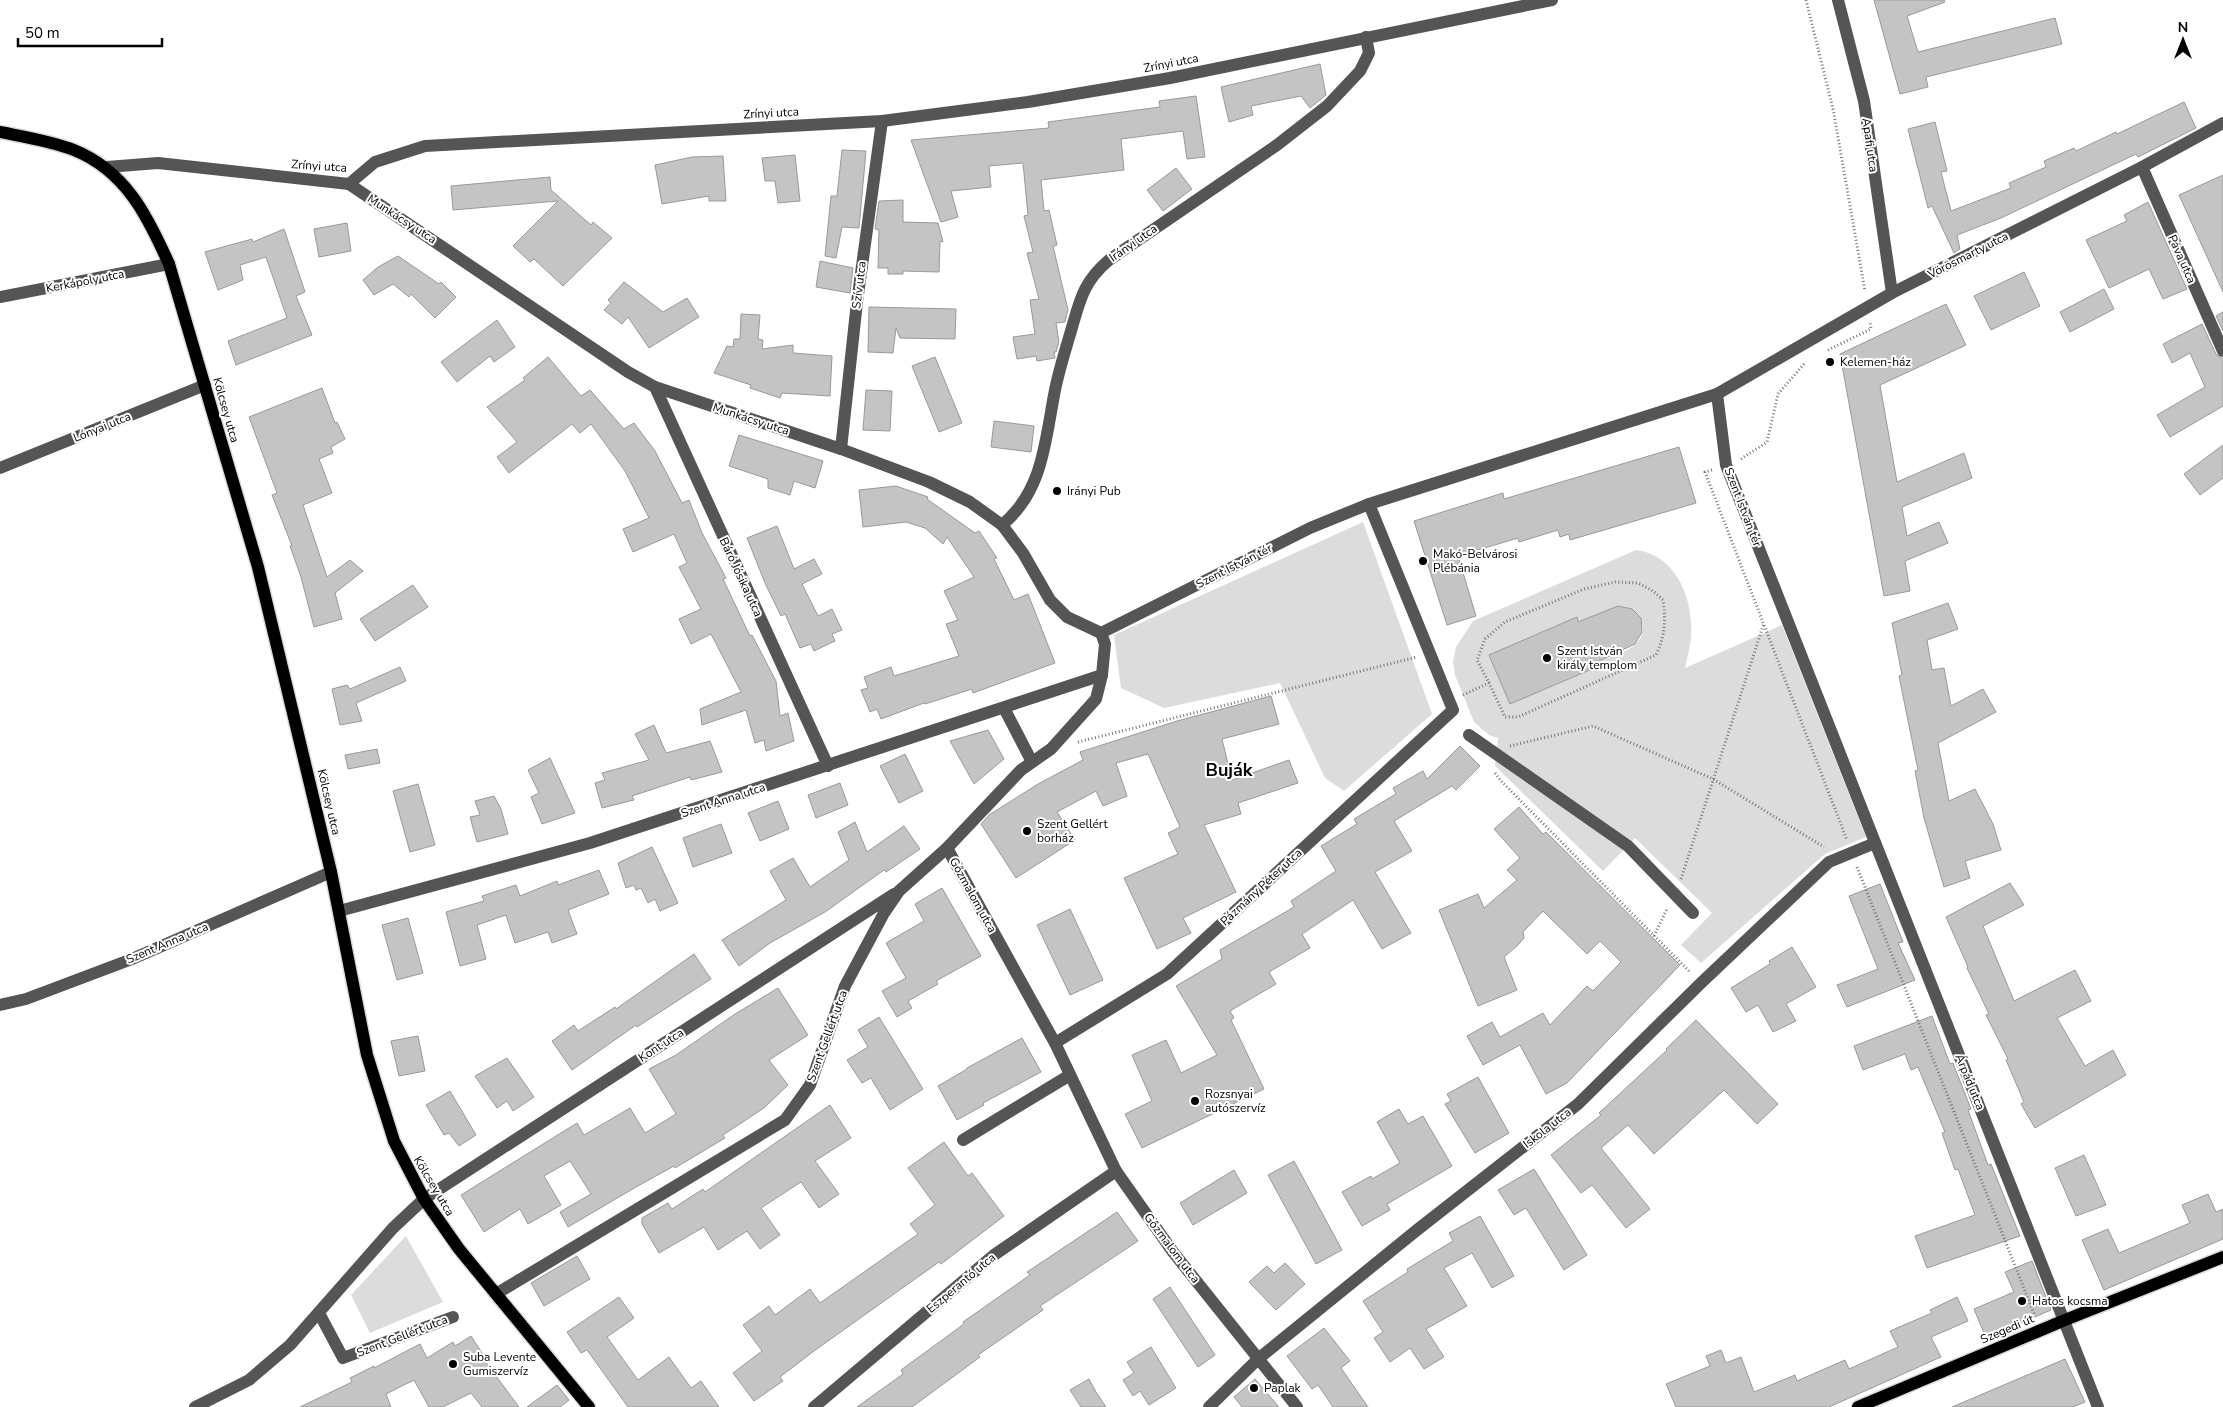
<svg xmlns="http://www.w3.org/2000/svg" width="2223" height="1407" viewBox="0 0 2223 1407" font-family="'Nunito Sans',sans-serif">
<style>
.green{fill:#dcdcdc;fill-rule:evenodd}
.building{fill:#c4c4c4;stroke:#999}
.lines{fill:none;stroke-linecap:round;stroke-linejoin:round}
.major-casing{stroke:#dbdbdb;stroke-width:15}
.path{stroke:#777;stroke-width:3;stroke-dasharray:1 2.5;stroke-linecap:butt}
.minor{stroke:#555;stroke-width:12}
.major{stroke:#000;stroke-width:12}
.poi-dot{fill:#000;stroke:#fff;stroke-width:2}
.labels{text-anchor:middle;stroke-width:4;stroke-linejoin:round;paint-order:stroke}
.street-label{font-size:12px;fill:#000;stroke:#fff}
.poi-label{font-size:12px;fill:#000;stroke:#fff;text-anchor:start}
.district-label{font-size:18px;font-weight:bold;fill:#000;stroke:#fff}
</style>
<rect width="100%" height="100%" fill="#fff"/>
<!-- green -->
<g class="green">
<path d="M1363 522 1432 714 1344 791 1325 778 1280 683 1164 708 1121 688 1114 635Z"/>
<path d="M1636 550C1677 555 1694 600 1691 638 1690 648 1687 658 1685 668L1782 625 1866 837 1825 854 1701 963 1681 945 1712 913 1635 838 1603 871 1495 766 1498 738 1489 735 1474 722 1455 675 1453 662 1456 647 1473 621ZM1618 606C1637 607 1652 628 1636 644 1626 653 1609 657 1597 662L1598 667 1510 704 1489 655 1577 618 1578 622Z"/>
<path d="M406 1236 443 1302 370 1333 351 1295Z"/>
</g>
<!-- building -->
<g class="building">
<path d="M1874 0H1944L1945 2 1907 16 1918 52 2055 18 2062 44 1926 77 1928 87 1900 94Z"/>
<path d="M1320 64 1326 95 1310 108 1301 96 1251 106 1253 115 1229 122 1221 87Z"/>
<path d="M1196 96 1205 157 1187 159 1183 131 1121 139 1124 170 1041 180 1044 211 1049 210 1057 245 1053 246 1068 310 1065 322 1056 323 1059 342 1056 352H1054L1055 358 1037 361 1036 356 1017 359 1013 337 1035 334 1030 300 1039 299 1027 253 1033 252 1024 216 1028 215 1023 163 989 166 991 187 951 191 958 217 941 222 911 140 1049 128 1048 122 1160 107 1159 101Z"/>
<path d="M2184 102 2196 128 2138 157 2136 154 2001 218 1957 235 1960 249 1954 253 1932 206 1928 208 1908 129 1935 122 1947 171 1941 172 1951 211 2011 188 2009 183 2046 167 2044 161 2074 148 2076 151 2116 132 2117 134Z"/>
<path d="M842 150 866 151 859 228 842 227 836 258 825 256 831 196H837Z"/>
<path d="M795 155 800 201 778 203 775 181H765L762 158Z"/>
<path d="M723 156 726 201H709V196L662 204 655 165 692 157Z"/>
<path d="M1176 168 1192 189 1163 211 1147 190Z"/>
<path d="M2223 175V292L2179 195Z"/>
<path d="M550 177 551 190 591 225 593 222 612 238 563 286 534 259 530 262 513 246 558 201 453 210 451 186Z"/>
<path d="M903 200V222L938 223 943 242 940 241 939 272 903 271V274H888V268H878L879 230 875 229 879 201Z"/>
<path d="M2148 202 2187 289 2163 299 2149 269 2109 288 2086 240 2127 221 2124 215Z"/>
<path d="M347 223 351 251 319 257 314 229Z"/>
<path d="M284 229 305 292 296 296 312 335 236 365 228 341 287 318 266 257 240 265 243 280 218 290 205 252 252 239 253 242Z"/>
<path d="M398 256 439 284 441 282 456 297 435 318 411 294 409 297 393 284 374 295 363 280 378 267Z"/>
<path d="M820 261 853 268 850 293 816 287Z"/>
<path d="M2024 272 2040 306 1991 330 1974 296Z"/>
<path d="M624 282 663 312 687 298 699 317 649 348 628 317 622 324 604 310 611 303 608 300Z"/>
<path d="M2104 289 2114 309 2070 332 2060 312Z"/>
<path d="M1946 304 1966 345 1880 385 1897 482 1964 453 1972 478 1902 507 1907 536 1939 522 1948 543 1905 561 1910 591 1884 596 1840 354Z"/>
<path d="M869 307 956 309 955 339 900 338 896 328 893 353 868 352Z"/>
<path d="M2223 312V331L2216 316Z"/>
<path d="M741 314 760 315 758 339 763 340 762 349 793 345V353L832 356 830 396 782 393 780 398 750 388 751 385 714 373 727 346 733 347 734 339H740Z"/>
<path d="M497 320 515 347 494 362 490 356 457 382 441 362Z"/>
<path d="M2202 324 2216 354 2223 359V406L2170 437 2157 415 2205 387 2190 353 2172 363 2163 344Z"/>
<path d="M548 357 581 396 590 390 624 429 634 423 655 451 682 503 689 500 702 533 726 578 723 579 750 636 752 635 776 681 780 716 788 713 794 741 766 751 764 740 755 743 746 710 702 725 700 709 741 692 711 634 691 644 679 619 701 609 679 567 687 563 674 534 633 552 623 529 649 518 625 471 591 424 580 433 572 424 509 473 497 457 517 442 487 407 525 380 523 378Z"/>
<path d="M935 357 962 423 939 432 912 366Z"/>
<path d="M322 388 335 423 337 422 345 439 331 447 333 453 319 459 332 493 303 505 327 577 350 560 363 571 335 593 342 619 314 627 301 577 290 546H292L272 495 277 493 249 417Z"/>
<path d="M866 390 892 391 890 431 863 430Z"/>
<path d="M994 421 1034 426 1031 452 991 447Z"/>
<path d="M739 435 823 461 815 488 794 481 790 495 768 488V479L729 466Z"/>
<path d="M2223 445V478L2200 495 2184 474Z"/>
<path d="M1679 447 1696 503 1570 540 1569 534 1560 537 1558 530 1519 542 1518 538 1458 556 1476 616 1447 625 1414 521 1503 493 1504 499Z"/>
<path d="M896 486 928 497 927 499 975 533 979 531 997 558 994 559 1014 600 1028 594 1055 663 973 693 972 689 925 704 924 703 881 719 877 709 870 712 861 690 868 688 864 677 891 667 894 676 959 656 946 624 958 620 944 591 974 577 947 537 943 544 925 528 906 522 863 527 859 490Z"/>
<path d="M777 526 794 569 814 559 822 574 802 584 818 616 832 609 842 630 832 634 835 641 814 651 811 644 800 648 785 614 781 616 765 583 747 538Z"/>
<path d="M413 585 428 607 375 641 360 619Z"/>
<path d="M1948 603 1958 629 1927 640 1932 670 1944 668 1951 706 1983 689 1996 712 1938 743 1949 801 1975 789 1993 824 2001 850 1965 861 1970 878 1944 887 1924 818 1915 771 1918 770 1899 676 1902 675 1892 623Z"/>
<path d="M1618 606 1632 609 1641 618 1642 632 1635 644 1597 662 1599 666 1510 704 1489 655 1577 617 1578 622Z"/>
<path d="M400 667 406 681 356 703 362 721 340 725 332 689 347 685 350 689Z"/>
<path d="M1271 696 1279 724 1222 739 1232 780 1289 760 1298 783 1238 803 1241 814 1204 825 1236 892 1183 918 1191 933 1157 949 1124 878 1178 854 1168 833 1180 827 1148 754 1116 763 1127 796 1103 806 1096 791 1057 812 1075 840 1016 878 981 824 989 815 1038 784 1083 760 1080 752 1177 721Z"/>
<path d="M654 725 666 753 710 741 722 772 691 780 690 777 632 796 634 800 602 808 595 783 605 780 602 773 649 760 635 734Z"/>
<path d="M988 730 1004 759 974 784 950 741Z"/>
<path d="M1460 746 1480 766 1456 790 1452 786 1394 821 1412 851 1375 872 1411 933 1382 949 1353 900 1302 934 1310 948 1269 972 1276 984 1230 1011 1234 1018 1231 1020 1264 1089 1142 1148 1125 1114 1152 1101 1132 1055 1166 1040 1181 1073 1217 1055 1176 986 1222 959 1220 950 1294 907 1291 901 1336 871 1321 846 1357 824 1354 819 1396 794 1393 788 1423 771 1427 779Z"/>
<path d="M377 749 380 763 348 769 345 755Z"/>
<path d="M905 754 923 791 899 803 880 766Z"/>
<path d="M550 758 575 813 542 824 531 797 539 793 528 770Z"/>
<path d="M840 783 848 805 816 818 808 795Z"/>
<path d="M418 784 435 845 410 852 393 791Z"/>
<path d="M494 796 501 809 508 834 477 842 470 817 480 815 475 801Z"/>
<path d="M778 801 789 829 760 841 748 813Z"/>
<path d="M1519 807 1543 834 1546 832 1680 965 1567 1083 1546 1094 1520 1045 1483 1065 1467 1036 1492 1022 1500 1037 1543 1013 1550 1025 1587 986 1593 991 1621 962 1600 941 1587 954 1543 911 1523 932 1524 938 1518 945 1504 957 1517 990 1478 1006 1439 910 1478 894 1484 908 1517 880 1507 870 1520 858 1494 829Z"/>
<path d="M855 822 867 852 904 826 920 849 886 872 884 870 825 912 770 943 739 966 722 940 786 900 770 871 793 858 810 887 849 860 838 832Z"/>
<path d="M721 824 732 853 693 867 683 838Z"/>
<path d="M652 847 678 903 660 911 655 899 648 903 641 888 636 890 634 885 626 888 618 863Z"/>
<path d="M599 870 609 894 568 910 577 934 552 943 548 932 515 943 506 915 477 925 486 959 460 966 446 912 484 901 482 896 516 885 520 896 557 881 558 885Z"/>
<path d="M2010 883 2024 905 1983 926 2014 1001 2075 970 2091 1001 2057 1018 2085 1066 2113 1050 2126 1075 2035 1128 2021 1104 2024 1102 2006 1060 2008 1059 1986 1015 1989 1014 1967 968 1968 967 1946 917Z"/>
<path d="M1880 884 1903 942 1898 943 1915 980 1847 1007 1837 985 1878 969 1849 896Z"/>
<path d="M942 888 981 956 936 981 938 984 908 1001 912 1008 897 1017 882 991 906 978 886 943 924 921 915 904Z"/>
<path d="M1070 909 1103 980 1070 995 1037 925Z"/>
<path d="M408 918 423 973 397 980 382 925Z"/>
<path d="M1792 947 1816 987 1786 1004 1796 1021 1773 1032 1758 1005 1746 1012 1731 988 1770 964 1769 961Z"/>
<path d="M694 954 711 979 637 1027 636 1025 572 1070 552 1041 574 1025 578 1031 615 1007 616 1009Z"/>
<path d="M778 988 808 1035 769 1060 788 1085 764 1108 723 1135 725 1138 675 1168 674 1166 636 1187 568 1227 560 1212 591 1194 570 1161 544 1176 561 1205 528 1224 520 1209 484 1232 461 1195 577 1123 584 1135 630 1108 645 1133 676 1114 649 1069 676 1055 735 1014Z"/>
<path d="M1932 1016 1950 1064 1953 1063 1971 1109 1968 1110 1988 1165 1991 1164 2020 1236 1927 1268 1915 1236 1975 1215 1958 1169 1955 1170 1942 1133 1945 1132 1918 1067 1911 1070 1905 1054 1863 1070 1854 1046Z"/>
<path d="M879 1017 923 1089 890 1110 871 1078 862 1083 847 1060 868 1047 858 1030Z"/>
<path d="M1696 1020 1778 1104 1757 1124 1724 1090 1654 1154 1628 1125 1601 1148 1650 1209 1626 1228 1592 1185 1581 1193 1551 1155 1601 1115 1599 1113 1667 1050 1666 1049Z"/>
<path d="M418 1036 425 1071 399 1076 391 1041Z"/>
<path d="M1022 1038 1041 1072 983 1103 984 1105 957 1120 938 1086 967 1069V1068Z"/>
<path d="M507 1058 534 1097 513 1111 507 1101 497 1108 475 1076Z"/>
<path d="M1478 1077 1509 1133 1475 1153 1445 1104 1451 1101 1447 1094Z"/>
<path d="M450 1091 476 1135 459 1146 449 1133 444 1135 426 1105Z"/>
<path d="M830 1105 851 1138 815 1161 839 1194 819 1208 801 1182 761 1208 780 1235 760 1249 747 1231 718 1250 704 1227 659 1253 642 1224V1218L668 1203 672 1209 703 1189 705 1192Z"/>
<path d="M1399 1109 1408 1124 1423 1116 1452 1166 1387 1204 1390 1210 1362 1226 1342 1192 1371 1176 1372 1179 1400 1163 1377 1122Z"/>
<path d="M944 1142 968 1176 972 1173 1004 1216 941 1264 939 1262 908 1284 814 1351 780 1377 783 1381 754 1401 733 1373 762 1351 743 1325 769 1306 775 1315 810 1289 820 1303 918 1234 910 1224 935 1205 908 1168Z"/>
<path d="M2084 1155 2106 1205 2076 1216 2055 1168Z"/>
<path d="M1294 1161 1342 1250 1316 1264 1268 1175Z"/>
<path d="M1534 1169 1587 1255 1564 1270 1526 1208 1514 1215 1498 1190Z"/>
<path d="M1234 1170 1247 1193 1193 1225 1180 1203Z"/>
<path d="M2208 1194 2216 1212 2223 1209V1239L2104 1290 2082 1240 2108 1229 2119 1253 2190 1223 2182 1205Z"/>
<path d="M1117 1212 1138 1241 1040 1306 1043 1310 978 1355 980 1357 912 1407H857L903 1374 901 1370 964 1324 963 1322 1030 1275 1027 1272Z"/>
<path d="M1480 1216 1514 1276 1492 1288 1472 1253 1444 1268 1467 1306 1426 1329 1444 1357 1424 1369 1410 1348 1390 1362 1374 1338 1383 1332 1363 1301 1408 1272 1407 1269 1453 1241 1449 1233Z"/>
<path d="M577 1256 590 1279 544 1306 531 1283Z"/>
<path d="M2032 1261 2051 1310 1986 1338 1974 1309 2014 1292 2005 1272Z"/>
<path d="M1285 1263 1305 1284 1276 1310 1249 1282 1267 1266 1274 1273Z"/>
<path d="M1170 1287 1215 1355 1198 1367 1153 1299Z"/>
<path d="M619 1297 634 1318 607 1337 638 1380 669 1357 691 1388 701 1381 719 1407H628L587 1350 581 1353 567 1332Z"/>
<path d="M1957 1297 1968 1321 1931 1337 1941 1357 1829 1407H1676L1666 1384 1710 1366 1706 1356 1721 1350 1726 1363 1741 1357 1754 1392 1795 1375 1797 1381 1845 1360 1849 1369 1898 1347 1890 1331 1932 1313 1930 1310Z"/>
<path d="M1324 1328 1350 1361 1341 1368 1368 1407H1333L1318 1385 1312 1389 1287 1356Z"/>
<path d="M471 1336 484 1356 482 1357 519 1407H482L471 1393 443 1407H429L414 1380 386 1394 391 1407H300L352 1382 350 1378 374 1366V1368L420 1344 427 1358 453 1342 455 1346Z"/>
<path d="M1151 1347 1176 1388 1149 1405 1140 1391 1133 1396 1123 1380 1134 1373 1127 1362Z"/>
<path d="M2065 1359 2085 1402 2073 1407H1952Z"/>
<path d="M1089 1379 1096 1392 1106 1407H1081L1070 1390Z"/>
<path d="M1255 1379 1279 1407H1242L1234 1397Z"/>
<path d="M557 1385 569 1400 560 1407H527Z"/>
</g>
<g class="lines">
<!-- major casing -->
<g class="major-casing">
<g id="major">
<path d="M0 132C25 137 51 141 74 150 126 171 148 217 169 264L258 567 331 872 367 1055 394 1141 424 1199 459 1249 589 1407"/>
<path d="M1858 1407 2065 1320 2223 1257"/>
</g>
</g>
<!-- path -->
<g class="path">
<path d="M1806 0 1833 109 1865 291"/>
<path d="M1828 350 1871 329 1870 322"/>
<path d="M1741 459 1767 442 1778 394 1805 363"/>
<path d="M1712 470 1705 472 1847 840"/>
<path d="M1463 695 1489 683 1505 717H1518L1656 655C1665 636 1666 621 1663 600L1653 591 1638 583 1615 582 1584 589 1505 622 1485 639 1477 660 1489 683"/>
<path d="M1078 742 1417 657"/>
<path d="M1510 746 1593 726 1713 779 1824 847"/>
<path d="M1495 773 1501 781 1690 972"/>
<path d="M1857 867 2035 1316"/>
<path d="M1681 879 1764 623"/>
<path d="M1654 936 1667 909"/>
</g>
<!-- minor -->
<g class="minor">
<path d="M1838 0 1864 101 1892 293"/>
<path d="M107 167 158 163 349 184 375 162 425 146 882 121 1028 102 1170 78 1552 0"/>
<path d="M2142 167 2223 351"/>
<path d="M349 184 628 372 655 387 841 449 929 482 970 502 1002 525 1023 553 1050 600 1067 617 1101 633 1105 644 1102 675 1096 699 1051 749 1021 770 947 848 899 891 884 913 845 986 810 1085 785 1120 496 1294"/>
<path d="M0 297 169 264"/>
<path d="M655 387 828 766"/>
<path d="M1717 394 1726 465 2098 1407"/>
<path d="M841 449 857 302 882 121"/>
<path d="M0 468 205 385"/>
<path d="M1002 525C1044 490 1045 440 1055 390 1059 370 1065 351 1071 331 1080 300 1083 282 1109 260L1277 145 1327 106 1360 71 1369 53 1366 37"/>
<path d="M1101 633 1310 528 1369 504 1717 394 1892 293 2142 167 2223 123"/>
<path d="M1004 708 1032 762"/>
<path d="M1469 735 1628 846 1693 913"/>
<path d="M947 848 1055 1043 1116 1171 1173 1252 1297 1407"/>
<path d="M339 911 590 843 1102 675"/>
<path d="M0 1005 26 999 132 959 331 872"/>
<path d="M1055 1043 1167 974 1453 710 1369 504"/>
<path d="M963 1140 1070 1075"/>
<path d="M319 1313 343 1358 453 1317"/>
<path d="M195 1407 249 1380 290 1345 393 1228 424 1199 894 894"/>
<path d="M814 1407 994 1255 1116 1171"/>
<path d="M1209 1407 1258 1359 1417 1230 1578 1104 1701 983 1829 862 1875 843"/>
</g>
<!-- major -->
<use href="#major" class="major"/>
</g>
<!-- markers -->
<g class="poi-dot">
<circle cx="1830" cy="362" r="5"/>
<circle cx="1057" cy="491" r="5"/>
<circle cx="1423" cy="561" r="5"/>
<circle cx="1547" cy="658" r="5"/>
<circle cx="1027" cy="831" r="5"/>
<circle cx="1195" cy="1101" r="5"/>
<circle cx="2022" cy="1301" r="5"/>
<circle cx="453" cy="1364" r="5"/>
<circle cx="1254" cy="1388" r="5"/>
</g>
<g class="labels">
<!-- street labels -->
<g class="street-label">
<text transform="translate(1171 63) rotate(-11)" y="4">Zrínyi utca</text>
<text transform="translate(771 113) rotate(-3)" y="4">Zrínyi utca</text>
<text transform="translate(1870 145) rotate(82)" y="4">Apafi utca</text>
<text transform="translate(319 166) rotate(4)" y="4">Zrínyi utca</text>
<text transform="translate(402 219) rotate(33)" y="4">Munkácsy utca</text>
<text transform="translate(1133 243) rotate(-35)" y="4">Irányi utca</text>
<text transform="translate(1968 255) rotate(-27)" y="4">Vörösmarty utca</text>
<text transform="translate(2182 259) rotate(66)" y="4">Páva utca</text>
<text transform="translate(85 281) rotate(-11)" y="4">Kerkápoly utca</text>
<text transform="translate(859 285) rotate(-83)" y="4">Szív utca</text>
<text transform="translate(226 410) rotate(74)" y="4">Kölcsey utca</text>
<text transform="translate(751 419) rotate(18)" y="4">Munkácsy utca</text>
<text transform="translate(102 427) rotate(-22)" y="4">Lónyai utca</text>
<text transform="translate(1743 507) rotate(69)" y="4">Szent István tér</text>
<text transform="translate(1234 566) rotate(-27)" y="4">Szent István tér</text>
<text transform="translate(741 577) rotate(65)" y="4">Báró Jósika utca</text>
<text transform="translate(723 800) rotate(-18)" y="4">Szent Anna utca</text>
<text transform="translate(329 802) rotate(77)" y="4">Kölcsey utca</text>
<text transform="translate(1261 887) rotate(-43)" y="4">Pázmány Péter utca</text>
<text transform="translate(973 895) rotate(61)" y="4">Gőzmalom utca</text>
<text transform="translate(167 943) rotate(-23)" y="4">Szent Anna utca</text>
<text transform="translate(827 1036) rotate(-70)" y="4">Szent Gellért utca</text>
<text transform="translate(661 1045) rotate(-33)" y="4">Kont utca</text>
<text transform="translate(1970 1082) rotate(68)" y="4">Árpád utca</text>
<text transform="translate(1547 1128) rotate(-38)" y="4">Iskola utca</text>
<text transform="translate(434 1186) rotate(59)" y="4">Kölcsey utca</text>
<text transform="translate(1172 1248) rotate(53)" y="4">Gőzmalom utca</text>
<text transform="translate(961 1283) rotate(-40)" y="4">Eszperantó utca</text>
<text transform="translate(2007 1329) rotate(-23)" y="4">Szegedi út</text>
<text transform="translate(402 1336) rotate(-21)" y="4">Szent Gellért utca</text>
</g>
<!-- poi labels -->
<g class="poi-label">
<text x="1840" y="366">Kelemen-ház</text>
<text x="1067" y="495">Irányi Pub</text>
<text x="1433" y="558">Makó-Belvárosi<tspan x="1433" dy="14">Plébánia</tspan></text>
<text x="1557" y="655">Szent István<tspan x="1557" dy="14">király templom</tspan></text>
<text x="1037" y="828">Szent Gellért<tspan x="1037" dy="14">borház</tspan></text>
<text x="1205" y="1098">Rozsnyai<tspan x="1205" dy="14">autószervíz</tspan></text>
<text x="2032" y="1305">Hatos kocsma</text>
<text x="463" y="1361">Suba Levente<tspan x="463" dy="14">Gumiszervíz</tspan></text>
<text x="1264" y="1392">Paplak</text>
</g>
<!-- district labels -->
<g class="district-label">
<text x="1229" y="776">Buják</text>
</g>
</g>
<!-- north arrow -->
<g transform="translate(2183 40)" stroke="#ffffff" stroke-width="4" paint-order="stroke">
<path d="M0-4L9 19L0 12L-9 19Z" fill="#000000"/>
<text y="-8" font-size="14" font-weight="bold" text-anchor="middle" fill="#000000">N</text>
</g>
<!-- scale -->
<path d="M18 38v8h144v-8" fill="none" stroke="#000000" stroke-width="2.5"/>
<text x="25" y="38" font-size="15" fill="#000000" stroke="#ffffff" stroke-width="4" paint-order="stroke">50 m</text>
</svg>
